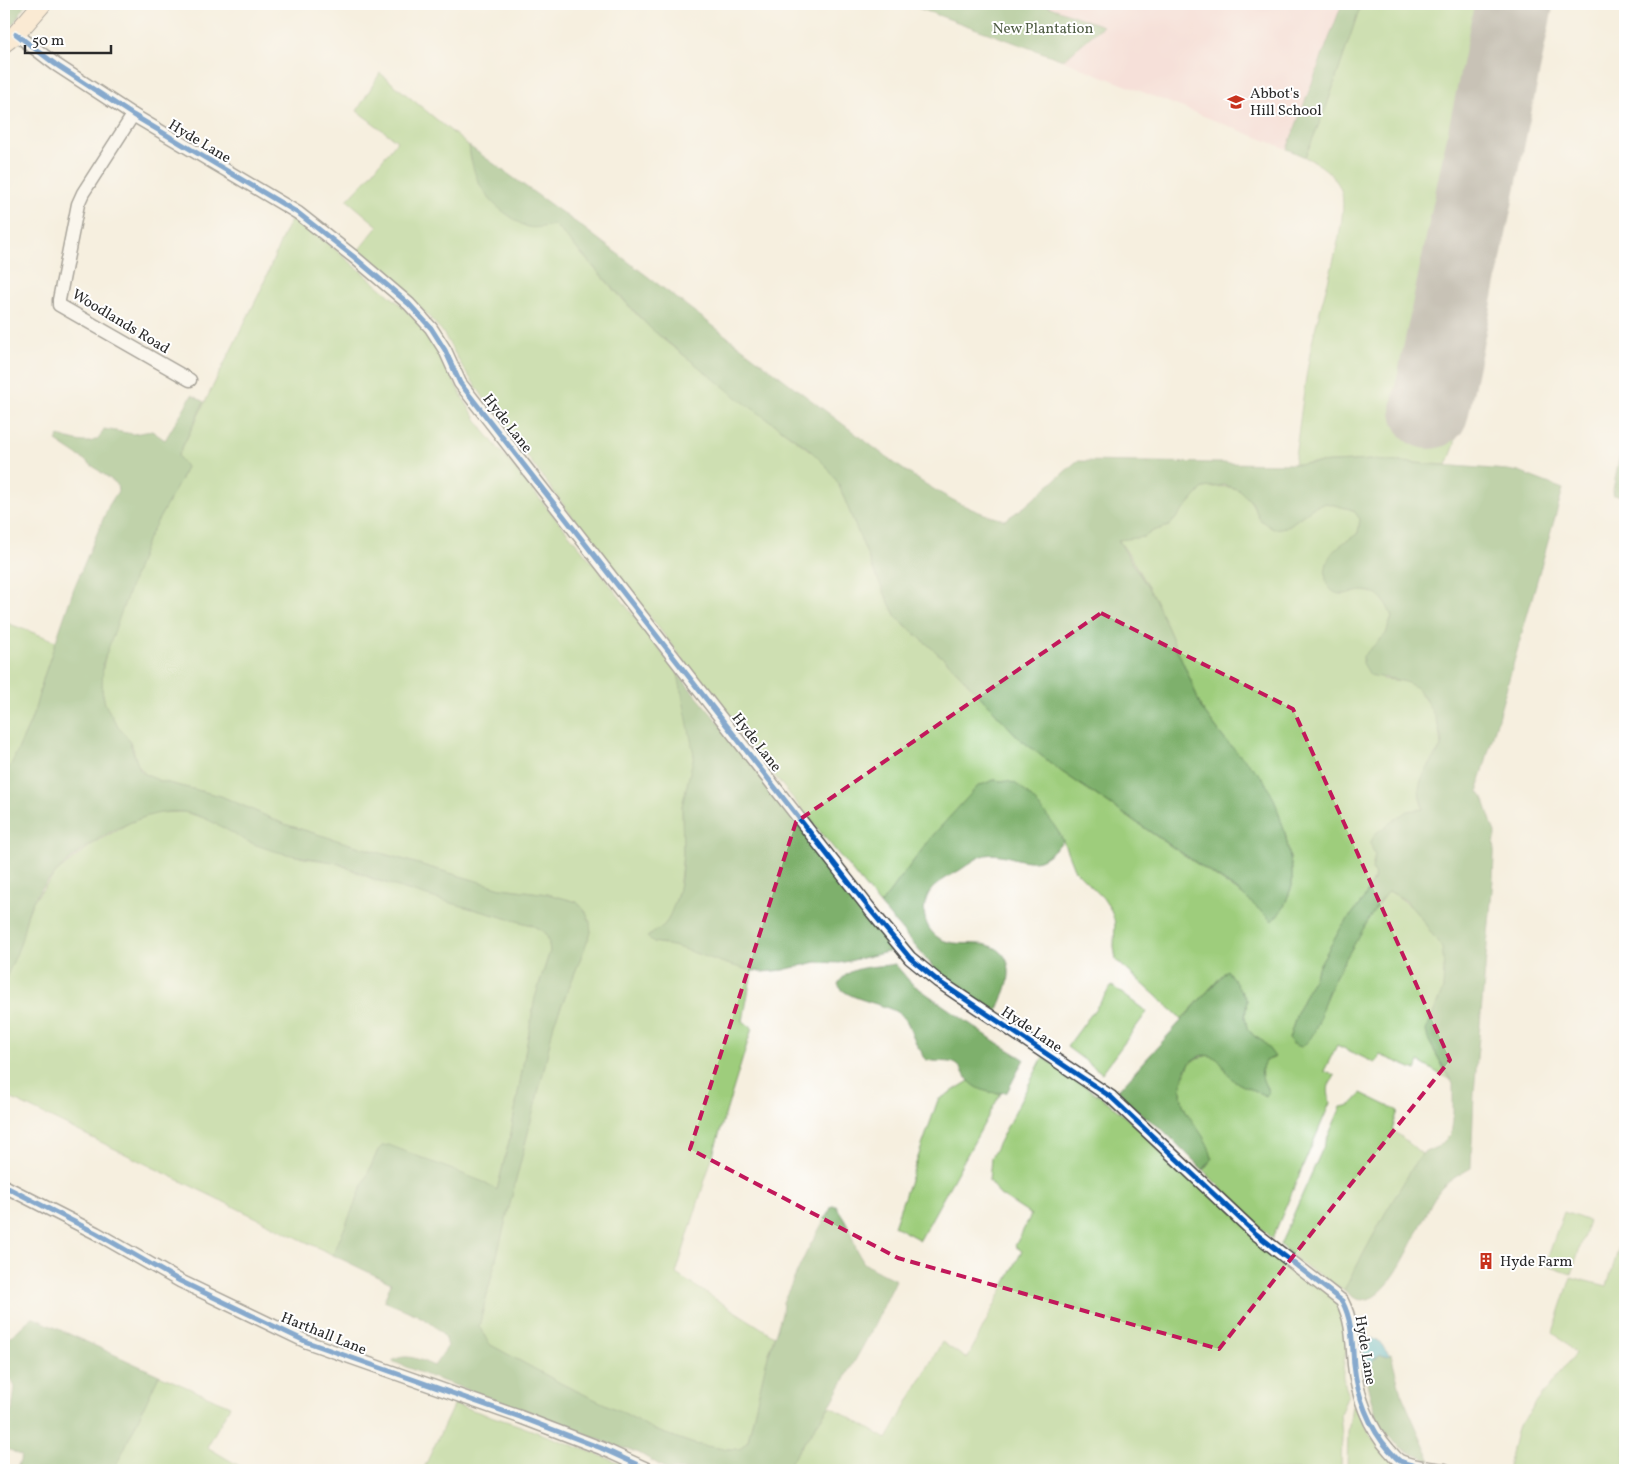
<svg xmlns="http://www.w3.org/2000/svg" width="1629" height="1474" viewBox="0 0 1629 1474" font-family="Vollkorn,serif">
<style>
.built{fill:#f7cfd2}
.green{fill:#9ecd7c;stroke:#647c54}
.forest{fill:#7eb06c;stroke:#546e4c}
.water{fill:#4bb5c9;stroke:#3b707a}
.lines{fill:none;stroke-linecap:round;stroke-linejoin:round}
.runway{stroke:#908d85;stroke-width:78}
.street-casing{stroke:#494846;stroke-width:15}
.secondary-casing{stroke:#494846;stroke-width:20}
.street{stroke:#fff;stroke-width:12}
.secondary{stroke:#fee4c6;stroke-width:18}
.cycleway-casing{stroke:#fff;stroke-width:8}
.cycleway{stroke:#0057b8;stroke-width:5}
.marked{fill:none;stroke:#c2185b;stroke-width:4;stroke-dasharray:10 6;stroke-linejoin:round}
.labels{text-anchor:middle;stroke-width:4;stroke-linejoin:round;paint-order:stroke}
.park-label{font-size:15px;fill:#4e5c43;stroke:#fff}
.poi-label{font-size:15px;fill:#2b2b2b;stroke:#fff;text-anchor:start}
.street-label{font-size:15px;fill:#2b2b2b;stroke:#fff}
</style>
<rect width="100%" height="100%" fill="#fff"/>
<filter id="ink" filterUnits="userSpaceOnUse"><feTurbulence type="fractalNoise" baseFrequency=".02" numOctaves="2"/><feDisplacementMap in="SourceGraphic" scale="10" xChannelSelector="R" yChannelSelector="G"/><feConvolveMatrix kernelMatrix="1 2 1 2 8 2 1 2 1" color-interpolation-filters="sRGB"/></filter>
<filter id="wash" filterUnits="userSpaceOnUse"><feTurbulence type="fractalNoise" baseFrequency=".0096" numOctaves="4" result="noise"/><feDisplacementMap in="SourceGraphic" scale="20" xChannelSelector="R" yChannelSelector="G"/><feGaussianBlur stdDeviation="1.12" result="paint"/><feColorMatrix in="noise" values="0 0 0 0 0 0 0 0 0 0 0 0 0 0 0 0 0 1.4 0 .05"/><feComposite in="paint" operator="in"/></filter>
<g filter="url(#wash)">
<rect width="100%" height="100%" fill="#f6efdf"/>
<!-- built -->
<path class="built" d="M907 4H1342L1287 149 1028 47Z"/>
<!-- green -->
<g class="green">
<path d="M1361 4H1551L1454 447 1447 465 1373 460 1294 464C1300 423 1304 383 1312 343 1318 309 1351 219 1341 190 1335 174 1320 164 1305 157L1327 105Z"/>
<path d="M380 73 469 146 471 161 555 225 638 316 665 341 817 456 834 475 838 483 873 569 896 617 950 664 1020 739 1062 772 1247 898 1283 909 1292 886V869L1285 833 1244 759 1225 740 1201 708 1191 681 1155 599 1131 558 1118 539 1144 537 1153 531 1169 526 1203 488C1238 484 1246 488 1260 520L1287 527 1314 507 1326 503 1350 509 1354 511 1360 519 1358 533 1350 540 1340 594C1355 591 1371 588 1383 599 1388 603 1390 612 1392 617L1386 634 1382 679 1404 681 1416 687 1433 711 1439 729 1441 747 1431 761 1419 790 1423 809 1375 855 1372 869 1375 875 1364 899 1341 928 1320 964 1298 1010 1289 1039 1323 1005 1336 975 1373 912 1389 891C1408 902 1415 910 1428 927 1432 934 1440 942 1443 949 1451 979 1436 1011 1428 1039L1450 1080 1419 1062 1416 1070 1380 1055 1375 1063 1337 1045 1324 1071 1335 1076C1326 1085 1328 1091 1330 1103L1272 1239 1203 1170 1209 1163 1205 1140 1191 1121 1183 1105 1181 1096 1182 1080 1190 1063 1197 1058 1210 1055 1218 1059 1238 1083 1266 1096 1267 1088C1261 1079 1259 1071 1265 1061L1274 1058 1264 1042 1254 1036 1247 1028 1245 1017 1247 1000 1227 970 1182 1019 1116 960 1114 946 1115 923 1111 910 1103 898 1074 869 1061 836 1028 795 1014 783 994 780 934 834 880 905 743 737 562 503 486 401 462 366 442 331 419 306 357 252 378 226 347 200 367 179 397 141 357 111Z"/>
<path d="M293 217 330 245 402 306 429 335 463 398 483 430 601 573 678 674 693 741 694 759 682 806 683 853 679 889 672 913 654 942 677 947 752 971 743 1021 752 1028 676 1274 774 1336 766 1363 748 1440 740 1449H724L694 1444 654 1430 626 1414 564 1385 489 1344 479 1326 544 1069 554 1023 568 990 591 932 586 912 577 902 548 894 501 888 353 845 284 824 221 796 160 781 145 774 137 764 133 748 128 738 118 727 105 704 102 690V672L106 653 148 538 180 481 186 467 178 456 260 292 285 231Z"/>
<path d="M4 622 56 641 44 676 35 709 30 723 12 763 4 775Z"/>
<path d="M184 812 208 819 249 841 303 858 334 862 375 880 476 910 532 925 544 932 548 938 550 951 535 998 511 1133 497 1190 486 1183 382 1146 378 1150 333 1255 4 1095V982L20 944 26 919 33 901 57 872 91 845 129 823 155 813Z"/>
<path d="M1112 986 1147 1012 1102 1073 1067 1047Z"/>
<path d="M1043 1057 1108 1102 1334 1298C1338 1307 1348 1323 1348 1332 1349 1354 1336 1372 1348 1395L1340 1414 1342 1435 1341 1470H785L830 1406 887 1439 942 1342 967 1359 1022 1251 1015 1246 1031 1215 1000 1195 989 1181 991 1158Z"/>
<path d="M969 1081 986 1091 1001 1093 920 1240 894 1226 938 1100Z"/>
<path d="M1361 1093 1398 1111 1392 1129 1422 1154 1386 1212 1344 1290 1302 1264 1280 1245 1341 1107C1352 1106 1356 1102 1361 1093Z"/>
<path d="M1564 1212 1589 1221 1571 1274 1545 1265Z"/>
<path d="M1625 1228V1470H1507L1517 1428 1575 1353 1553 1332 1571 1277 1607 1286Z"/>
<path d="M159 1375 230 1406 207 1447 246 1470H114Z"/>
<path d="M454 1404 518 1425 623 1464 622 1470H423Z"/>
<path d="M1352 1405C1373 1431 1372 1455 1409 1470H1347L1348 1432Z"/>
</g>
<!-- forest -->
<g class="forest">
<path d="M4 4H26L14 23 4 33Z"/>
<path d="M907 4H1042L1103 26 1063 60Z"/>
<path d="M1342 4H1361L1327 105 1305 157 1287 149Z"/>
<path d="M469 146 585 229 897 465C930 488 966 511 1005 520L1024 507 1077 461 1294 464 1373 460 1508 470 1519 472 1563 489 1479 785V792L1483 797 1495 833 1493 879 1474 1093 1471 1168C1459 1175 1445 1182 1437 1194 1422 1217 1397 1291 1368 1299 1358 1302 1352 1297 1344 1290L1386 1212 1417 1160 1423 1153 1439 1146 1451 1134 1453 1121V1084L1428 1039 1426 1031 1443 989 1444 967 1442 948 1421 918 1405 900 1389 891C1375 906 1366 925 1355 943 1346 958 1336 973 1329 990 1320 1009 1320 1035 1301 1047L1293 1044 1289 1039 1298 1010 1320 964 1341 928 1364 899 1375 876 1372 869 1375 855 1370 843 1376 833 1407 811 1423 809C1422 803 1419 796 1419 790 1420 774 1433 762 1440 749 1447 736 1426 695 1415 687 1403 678 1384 679 1370 675L1363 663V656L1386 634 1392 617C1388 607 1383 595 1371 592 1360 589 1349 595 1339 594 1321 590 1323 563 1333 552 1339 544 1351 539 1358 533L1360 519 1354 511 1350 509 1326 503 1314 507 1287 527 1273 529 1260 520 1252 502 1239 490 1225 485 1203 488 1169 526 1153 531 1144 537 1118 540 1155 599 1191 681 1201 708 1225 740 1263 778 1275 801 1285 833 1292 869V886L1283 909 1272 921 1238 891 1062 772 1020 739 950 664 896 617 873 569 838 483 826 466 808 448 739 399 650 328 555 225C547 226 536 229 528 227 522 225 516 221 511 217 483 199 473 178 469 146Z"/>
<path d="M192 395 204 402 178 456 186 467 180 481 148 538 103 663 102 690 105 704 118 727 128 738 140 770 145 774 160 781 221 796 284 824 353 845 501 888 548 894 577 902 586 912 590 922 591 932 568 990 554 1023 544 1069 479 1326 489 1344 564 1385 626 1414 654 1430 694 1444 724 1449H740L748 1440 766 1363 782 1313 783 1302 807 1251 832 1206H836L847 1223 858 1253 864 1263 875 1270 896 1280 873 1328 832 1402 785 1470H668L639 1453 610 1444 530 1412 423 1374 392 1361C407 1352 420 1360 434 1366L448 1346C441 1320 406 1311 384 1301L391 1283 333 1255 378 1150 382 1146 389 1145 486 1183 497 1190 511 1133 535 998 550 951 548 938 544 932 532 925C483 912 434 899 386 883 368 878 351 867 333 862 315 858 296 857 278 852 268 849 258 846 249 842 228 832 208 816 184 812 135 806 57 860 33 901 25 915 25 930 20 944 16 957 9 970 4 982V775L12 763 30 723 35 709 44 676 74 588 109 505 118 491 117 484 83 459 56 441 59 436C69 439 87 446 97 439 100 437 102 432 104 429L133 434 152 431 165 440Z"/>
<path d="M1625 428V496L1612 495Z"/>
<path d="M678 674 719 723 894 946 892 951 840 963 816 962 783 970 763 972 748 970 727 964 677 947 654 942 647 937 663 926 668 920 677 897 681 879 683 853 682 806 694 755Z"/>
<path d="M994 780C1000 781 1009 781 1014 783 1027 789 1058 827 1063 841 1055 849 1047 859 1035 861 1020 863 1001 851 986 855 977 857 968 865 960 870 952 875 941 880 934 887 922 898 921 920 932 932 950 954 984 934 1002 953 1018 971 1003 996 996 1014L964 993 935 969 880 905 934 834 978 786Z"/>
<path d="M895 964 911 983 996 1042 1024 1059 1007 1092C991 1095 975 1090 966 1077 962 1071 960 1065 954 1063 946 1060 928 1063 924 1058 922 1056 922 1053 921 1051 919 1048 916 1045 915 1041 909 1030 910 1020 898 1013 884 1003 843 999 838 984 850 964 874 968 895 964Z"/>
<path d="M1227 970 1247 1000 1245 1017 1247 1028 1254 1036 1264 1042 1275 1057 1265 1061C1258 1073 1263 1080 1268 1091L1266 1096C1255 1090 1241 1087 1231 1078 1224 1071 1222 1059 1211 1056 1185 1049 1176 1089 1184 1107 1192 1124 1209 1139 1212 1158L1203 1170 1162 1129 1115 1094Z"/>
<path d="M32 1317 159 1375 114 1470H16L22 1456 4 1447V1416L8 1417 12 1411 15 1387 4 1366V1341L17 1331Z"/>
<path d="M1391 1354 1401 1393 1431 1461C1422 1457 1413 1455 1405 1450 1375 1432 1370 1396 1363 1365L1371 1366 1374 1359 1381 1355 1385 1356Z"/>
</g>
<!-- water -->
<path class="water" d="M1363 1337 1378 1340 1390 1355 1385 1356 1381 1355 1374 1359 1371 1366 1363 1365Z"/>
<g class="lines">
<!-- runway -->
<path class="runway" d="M1430 410 1514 4"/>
</g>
</g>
<g filter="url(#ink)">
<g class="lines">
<!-- street casing -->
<g class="street-casing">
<g id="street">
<path d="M16 34 55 64 133 115 298 213 354 257 409 304 431 328 445 350 460 383 872 912 910 958 938 981 1111 1097 1255 1233 1342 1301C1353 1322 1352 1343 1354 1365 1357 1395 1369 1428 1389 1450 1392 1453 1396 1459 1400 1461 1413 1467 1431 1468 1445 1470"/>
<path d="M133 115 83 193 78 204 59 300V305L190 380"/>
<path d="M4 1186 96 1233 180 1281 307 1342 520 1417 601 1448 649 1470"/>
</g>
</g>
<!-- secondary casing -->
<g class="secondary-casing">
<path id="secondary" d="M4 43 16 34 42 4"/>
</g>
<!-- street -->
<use href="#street" class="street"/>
<!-- secondary -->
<use href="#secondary" class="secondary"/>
<!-- cycleway casing -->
<g class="cycleway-casing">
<g id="cycleway">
<path d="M16 34 55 64 133 115 298 213 354 257 409 304 431 328 445 350 460 383 872 912 910 958 938 981 1111 1097 1255 1233 1342 1301C1353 1322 1352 1343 1354 1365 1357 1395 1369 1428 1389 1450 1392 1453 1396 1459 1400 1461 1413 1467 1431 1468 1445 1470"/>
<path d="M4 1186 96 1233 180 1281 307 1342 520 1417 601 1448 649 1470"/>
</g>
</g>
<!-- cycleway -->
<use href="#cycleway" class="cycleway"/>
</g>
</g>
<!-- marked area -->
<path d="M0 0H1629V1474H0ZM1101 613 1293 709 1450 1060 1219 1349 898 1258 690 1149 796 822Z" fill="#f6efdf" fill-opacity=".55" fill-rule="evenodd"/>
<path class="marked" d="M1101 613 1293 709 1450 1060 1219 1349 898 1258 690 1149 796 822Z"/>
<!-- icons -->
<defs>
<g id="school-bare" transform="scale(1.35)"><path d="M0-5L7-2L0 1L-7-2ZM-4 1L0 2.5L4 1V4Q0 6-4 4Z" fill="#c8321e" stroke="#fff" stroke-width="2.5" paint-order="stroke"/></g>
<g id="building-bare" transform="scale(1.35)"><path d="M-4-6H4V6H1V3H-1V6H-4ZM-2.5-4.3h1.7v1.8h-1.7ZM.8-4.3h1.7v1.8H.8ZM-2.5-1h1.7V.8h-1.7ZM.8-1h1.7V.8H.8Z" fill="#c8321e" stroke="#fff" stroke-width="2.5" paint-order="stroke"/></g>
</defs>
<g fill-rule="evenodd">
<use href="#school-bare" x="1236" y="102"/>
<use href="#building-bare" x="1486" y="1261"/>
</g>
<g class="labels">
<!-- park labels -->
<g class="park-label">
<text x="1043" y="33">New Plantation</text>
</g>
<!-- poi labels -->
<g class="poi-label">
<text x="1250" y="98">Abbot's<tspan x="1250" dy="17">Hill School</tspan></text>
<text x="1500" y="1266">Hyde Farm</text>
</g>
<!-- street labels -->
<g class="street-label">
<text transform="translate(200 141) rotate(31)" y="5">Hyde Lane</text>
<text transform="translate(121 321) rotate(31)" y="5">Woodlands Road</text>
<text transform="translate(508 423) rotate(52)" y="5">Hyde Lane</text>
<text transform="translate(757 742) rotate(52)" y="5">Hyde Lane</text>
<text transform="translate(1032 1029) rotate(34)" y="5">Hyde Lane</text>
<text transform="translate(324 1333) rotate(22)" y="5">Harthall Lane</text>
<text transform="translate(1366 1350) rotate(81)" y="5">Hyde Lane</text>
</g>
</g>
<!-- margin -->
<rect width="1629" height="1474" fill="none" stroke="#fff" stroke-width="20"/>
<!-- scale -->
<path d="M25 45v8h86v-8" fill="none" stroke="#2b2b2b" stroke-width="2.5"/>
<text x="32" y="45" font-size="15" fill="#2b2b2b" stroke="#ffffff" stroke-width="4" paint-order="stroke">50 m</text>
</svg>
